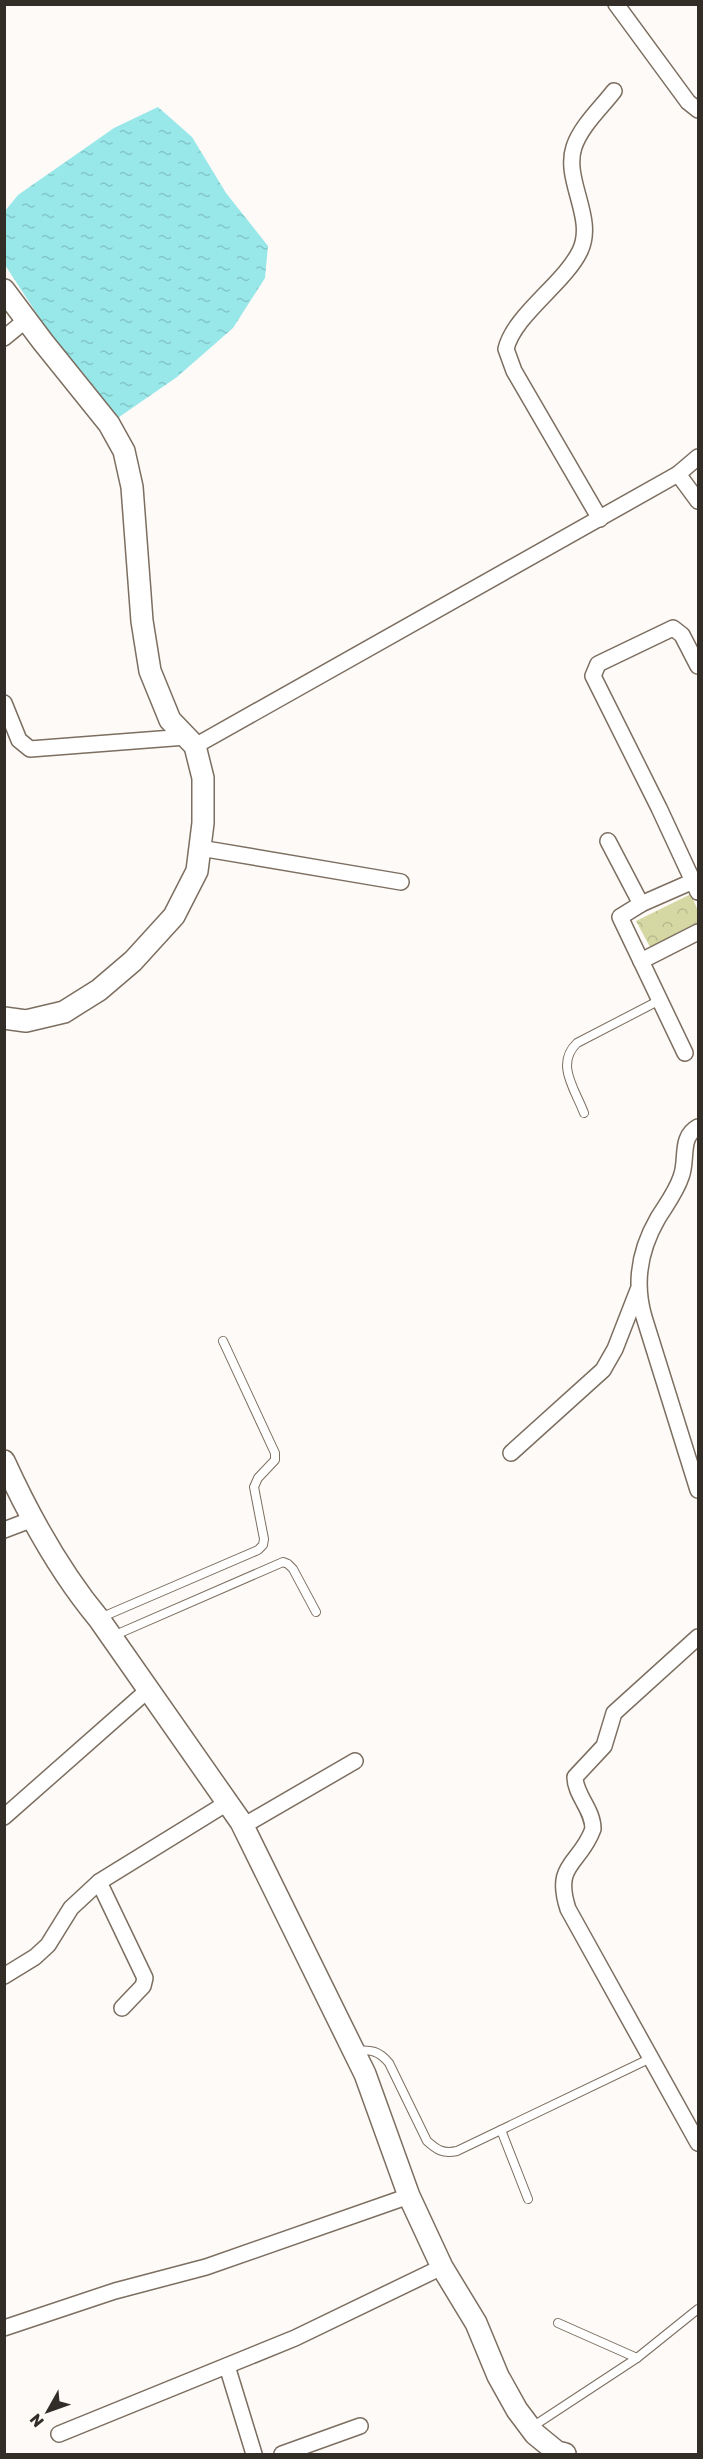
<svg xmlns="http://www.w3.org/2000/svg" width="703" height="2459" viewBox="0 0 703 2459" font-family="Rubik,sans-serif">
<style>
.park{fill:url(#park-crowns)}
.water{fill:url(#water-ripples)}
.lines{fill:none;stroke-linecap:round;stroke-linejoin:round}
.lane-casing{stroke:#7c6e60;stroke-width:10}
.street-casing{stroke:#7c6e60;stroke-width:18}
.secondary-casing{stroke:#7c6e60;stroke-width:24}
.lane{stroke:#fff;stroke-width:8}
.street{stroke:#fff;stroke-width:15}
.secondary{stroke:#fff;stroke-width:21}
</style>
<defs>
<pattern id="park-crowns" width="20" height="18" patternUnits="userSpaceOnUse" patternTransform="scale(1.5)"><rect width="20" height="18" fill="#d5d8a2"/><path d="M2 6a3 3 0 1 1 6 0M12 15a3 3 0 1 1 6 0" fill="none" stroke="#b7ba8c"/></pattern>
<pattern id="water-ripples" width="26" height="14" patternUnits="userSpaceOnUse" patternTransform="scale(1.5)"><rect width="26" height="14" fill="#98e7e9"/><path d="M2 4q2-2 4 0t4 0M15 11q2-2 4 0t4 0" fill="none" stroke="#83c6c8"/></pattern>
</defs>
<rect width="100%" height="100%" fill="#fdfaf7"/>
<!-- park -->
<path class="park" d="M691 894 698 911V922L650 947 636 921Z"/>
<!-- water -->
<path class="water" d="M158 107 192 137 226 193 268 246 265 278 233 328 177 377 109 424 5 265V211L18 195 114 128Z"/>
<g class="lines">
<!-- lane casing -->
<g class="lane-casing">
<g id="lane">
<path d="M584 1113C575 1089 555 1064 577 1043L660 1000"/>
<path d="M100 1618 258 1550 263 1545 264 1539 254 1487 258 1478 275 1460V1453L223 1341"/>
<path d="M113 1636 283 1562 288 1564 293 1569 316 1612"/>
<path d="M355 2051C371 2049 379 2051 389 2063L427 2141C437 2150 443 2154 457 2151L651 2058"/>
<path d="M501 2130 528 2199"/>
<path d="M558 2323 637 2358 698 2309"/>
<path d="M532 2427 637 2358"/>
</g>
</g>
<!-- street casing -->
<g class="street-casing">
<g id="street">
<path d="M616 4 688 102 698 110"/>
<path d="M4 338 26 320"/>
<path d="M678 474 698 501"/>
<path d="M600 519 514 371 506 349C514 315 564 284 580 251 596 218 563 180 574 147 581 126 601 108 614 91"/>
<path d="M698 666 682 635 673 628 598 664 593 676 659 808 698 892"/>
<path d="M4 703 19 740 30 749 186 737"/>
<path d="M195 746 678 474 698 457"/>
<path d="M608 841 641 904"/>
<path d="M200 848 401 882"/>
<path d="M641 961 698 932"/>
<path d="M685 1053 620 917 641 904 698 879"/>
<path d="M698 1127C679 1137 688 1160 681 1177 676 1192 666 1205 658 1218 640 1249 634 1283 644 1317L698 1490"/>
<path d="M511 1453 603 1370 615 1349 638 1290"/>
<path d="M4 1530 33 1519"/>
<path d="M698 1637 614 1713 604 1746 575 1777C575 1795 593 1809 593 1829 580 1865 553 1863 568 1909L698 2143"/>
<path d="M4 1817 148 1690"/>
<path d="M243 1826 355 1761"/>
<path d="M99 1882 145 1978 143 1986 122 2008"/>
<path d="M4 1976 35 1957 48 1945 71 1908 99 1882 227 1803"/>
<path d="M4 2328 115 2291 206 2267 409 2196"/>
<path d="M227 2366 254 2454"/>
<path d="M59 2434 295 2338 442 2267"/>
<path d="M282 2454 360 2426"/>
</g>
</g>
<!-- secondary casing -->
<g class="secondary-casing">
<g id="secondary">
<path d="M4 290 43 342 109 424 124 451 132 487 142 621 150 671 170 720 195 746 203 778V823L197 871 174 916 133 961 99 990 64 1012 26 1021 4 1018"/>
<path d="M4 1461C30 1518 59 1571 99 1619L241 1822 365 2074 409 2196 442 2267 476 2323 498 2376 517 2410 535 2434 557 2452 565 2454"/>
</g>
</g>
<!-- lane -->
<use href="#lane" class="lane"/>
<!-- street -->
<use href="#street" class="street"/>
<!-- secondary -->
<use href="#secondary" class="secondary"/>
</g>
<!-- border -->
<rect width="703" height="2459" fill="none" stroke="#332d27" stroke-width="12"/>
<!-- north arrow -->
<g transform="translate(48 2411) rotate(230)" stroke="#fdfaf7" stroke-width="4.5" paint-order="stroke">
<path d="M0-4.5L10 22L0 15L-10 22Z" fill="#332d27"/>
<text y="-9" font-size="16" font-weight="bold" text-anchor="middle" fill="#332d27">N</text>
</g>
</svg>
